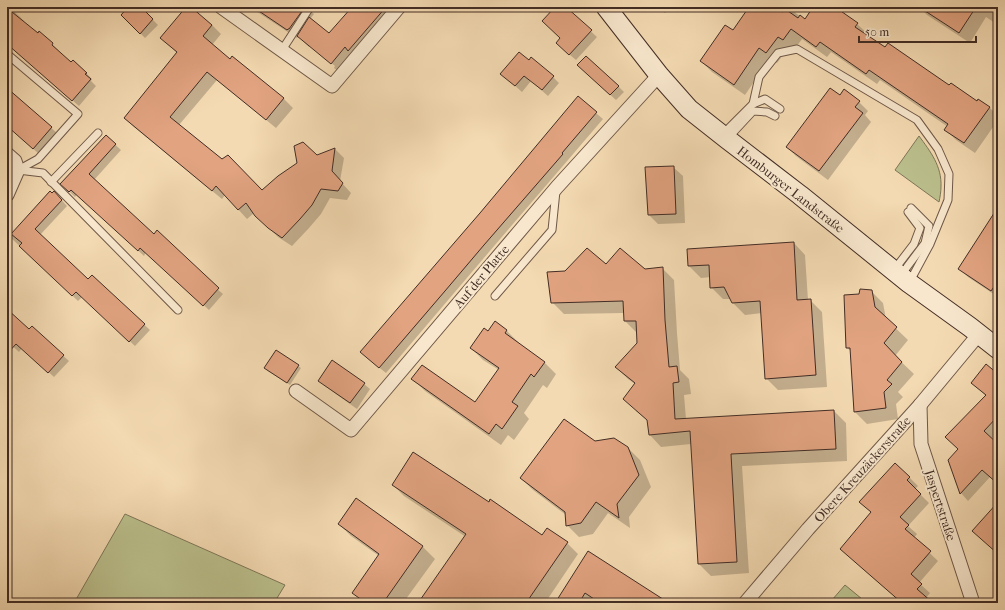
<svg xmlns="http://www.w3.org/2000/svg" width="1005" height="610" viewBox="0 0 1005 610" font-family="'IM FELL French Canon',serif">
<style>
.green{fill:#bbc08d;stroke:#7e7659}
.shadow{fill:#0003}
.building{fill:#e1a380;stroke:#422d25}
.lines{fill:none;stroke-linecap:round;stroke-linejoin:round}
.lane-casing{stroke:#6e5848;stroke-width:9}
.street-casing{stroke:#6e5848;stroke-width:15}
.secondary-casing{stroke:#422d25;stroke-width:21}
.lane{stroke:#f8e7cd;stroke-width:7}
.street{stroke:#f8e7cd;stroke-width:13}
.secondary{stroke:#f8e7cd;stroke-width:19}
.labels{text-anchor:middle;stroke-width:4;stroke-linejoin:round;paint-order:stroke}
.street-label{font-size:13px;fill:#422d25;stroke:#f8e7cd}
</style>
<rect width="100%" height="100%" fill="#f4dab2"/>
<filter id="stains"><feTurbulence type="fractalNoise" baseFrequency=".005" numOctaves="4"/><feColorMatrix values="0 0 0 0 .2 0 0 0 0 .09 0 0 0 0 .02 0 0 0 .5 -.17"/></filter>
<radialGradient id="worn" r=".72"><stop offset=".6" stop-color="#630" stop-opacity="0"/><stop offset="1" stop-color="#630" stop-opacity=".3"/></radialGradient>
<!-- green -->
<g class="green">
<path d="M919 136C930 151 942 166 941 187 941 192 940 197 939 202L895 170Z"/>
<path d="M125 514 285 585 274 603H74Z"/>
<path d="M845 585 862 599 859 603H836L832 600Z"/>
</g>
<!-- shadow -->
<g class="shadow">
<path d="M7 7H9L18 15 24 21 23 22 52 44 58 50 57 51 71 64 86 73 92 79 91 81 96 86 79 106 7 44Z"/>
<path d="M123 7H140L158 25 145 38 122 15 127 10Z"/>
<path d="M187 7H189L212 25 221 34 212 45 230 60 233 57 284 99 293 108 276 128 217 80 179 125 262 191 317 156 335 149 344 158 340 181 351 193 347 200 330 198 321 214 309 228 292 246 278 237 254 213 247 219 225 195 222 199 134 127 125 118 177 53 161 38Z"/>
<path d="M250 7H307L314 14 310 19 329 34 353 7H408L360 62 343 75 334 68 335 66 310 46 309 47 299 37V38L298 37 297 38Z"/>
<path d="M556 7H564L597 37 576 60 563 49Z"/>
<path d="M656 7H670L665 13Z"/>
<path d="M751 7H796L793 11 805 20 814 7H833L857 24 868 34 866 36 949 87 977 102 989 107 998 116V120L975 153 956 140 946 130 948 127 880 80 877 84 831 52 827 57 802 39 794 50 789 47 777 63 770 58 745 95 712 72 701 61 733 32Z"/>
<path d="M919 7H998V25L986 17 970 43 927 15Z"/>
<path d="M584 71 618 86 624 92 616 100Z"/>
<path d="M502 74 553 77 559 83 548 96 531 81 522 92Z"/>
<path d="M7 89 57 133 39 154 7 125Z"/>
<path d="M840 96 859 102 868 111 865 115 871 122 828 180 796 156 787 147Z"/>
<path d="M578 98 603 119 568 160 489 252 386 373 367 358 480 213Z"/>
<path d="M106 136 121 150 94 180 154 235 223 294 209 310 146 252 144 256 77 194 75 197 62 184Z"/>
<path d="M673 167 683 176 685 223 658 224 649 215Z"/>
<path d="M998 173V187L993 181Z"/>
<path d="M54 192 67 206 40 235 88 280 92 276 150 330 135 346 82 297 78 301 10 237 50 193 52 194Z"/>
<path d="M998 209V297L968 277 959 268Z"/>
<path d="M794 243 805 255 808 300H810L822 312 827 387 778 390 766 378 762 313 745 315 733 303 731 299H723L711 287V277L701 278 689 266Z"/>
<path d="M606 265 644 270 662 268 674 280 677 333 680 370 689 379 691 394 684 395 686 419 834 411 846 423 847 461 742 466 749 573 711 576 699 564 691 444 661 447 650 435 648 421 636 411 635 384 628 379 616 367 638 344 637 333 625 321 624 313 564 314 552 302 565 272Z"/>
<path d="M871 291 883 303 886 319 908 340 895 356 914 374 898 392 903 397 896 404 898 419 867 424 855 412 851 351 847 348 860 295Z"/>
<path d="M7 310 30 330 32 328 69 361 54 377 22 348 19 352 7 341Z"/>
<path d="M495 323 507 331 519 343 518 344 544 362 556 374 547 388 543 385 524 413 529 419 514 440 508 435 501 445 425 391 413 379 475 404 499 370 483 360 471 348 489 332Z"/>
<path d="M298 366 301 368 290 385 268 371Z"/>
<path d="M998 375V432L991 439 998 446V484L990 477 968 501 961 493 959 450 986 396 972 383Z"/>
<path d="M319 380 364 384 370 389 357 409 325 386Z"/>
<path d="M595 442 628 448 640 460 651 487 629 517 630 528 608 513 593 534 579 537 567 525 566 515 533 490 521 478Z"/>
<path d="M909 477 918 486 915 489 929 503 908 526 917 534 914 538 938 561 919 583 930 593 926 598 932 603H902L850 557 872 513 860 502Z"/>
<path d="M393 485 489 503 543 536 567 543 578 554 545 603H420L466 537 404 496Z"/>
<path d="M356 500 423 547 435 559 403 603H364L353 592 379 556 351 536 339 524Z"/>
<path d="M589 553 668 603H557Z"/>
<path d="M998 573V583L994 578Z"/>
</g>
<!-- building -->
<g class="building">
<path d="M128 7H141L153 19 140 34 121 15Z"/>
<path d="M186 7H191L212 25 203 36 230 59 232 56 284 98 266 120 207 72 170 117 222 159 228 155 262 190 278 176 297 163 294 146 303 142 317 155 335 148 332 171 343 183 338 191 321 189 312 205 300 219 282 238 268 228 255 216 246 203 238 210 216 186 212 191 124 118 177 52 160 38Z"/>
<path d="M253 7H297L302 11 289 29H288L287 30Z"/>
<path d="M352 7H386L348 51 345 47 331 64 297 36 309 17 329 33Z"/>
<path d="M555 7H566L592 30 569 55 556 43 560 38 542 21Z"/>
<path d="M749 7H776L783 12 785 9 798 18 800 15 805 19 813 7H835L858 23 855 27 885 47 888 43 949 85 951 83 977 101 978 99 990 107 964 143 944 130 948 124 869 70 866 74 820 42 816 47 791 29 783 40 778 37 766 53 759 48 734 85 700 61 725 25 733 30Z"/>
<path d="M919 7H976L959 33Z"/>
<path d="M7 8 38 33 39 31 53 43 52 45 71 62 73 60 87 73 85 74 91 79 72 101 7 44Z"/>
<path d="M519 52 529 60 531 57 554 76 542 90 524 76 515 86 500 74Z"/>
<path d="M586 56 619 86 610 95 577 65Z"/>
<path d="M7 88 52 127 33 149 7 126Z"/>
<path d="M830 88 840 95 844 89 860 101 855 107 863 113 819 171 786 147Z"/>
<path d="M578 96 597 112 562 153 563 154 484 245 445 291 379 368 360 352 480 213Z"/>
<path d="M106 135 116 144 89 174 154 234 157 230 219 288 203 306 140 248 138 251 71 190 69 192 60 184Z"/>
<path d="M674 166 676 214 648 215 645 167Z"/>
<path d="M50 191 52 193 54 191 62 200 35 229 88 279 92 275 145 324 129 342 76 292 72 296 19 246 22 243 11 234Z"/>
<path d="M998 207V281L991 291 958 269Z"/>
<path d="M794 242 797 300 811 299 816 375 765 379 760 301 732 303 724 287 710 288 709 265 688 266 687 249Z"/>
<path d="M587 248 606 264 620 248 645 269 663 267 665 320 669 367 677 366 679 382 673 383 675 419 834 410 836 449 731 454 737 562 698 564 690 431 649 435 647 420 623 399 635 383 615 367 637 343 636 321H624L623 301 551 303 547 272 565 271Z"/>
<path d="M860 289 872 290 875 307 897 327 884 343 902 362 887 380 892 384 884 392 886 408 854 412 850 348H846L844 295 859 294Z"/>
<path d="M7 309 29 329 32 326 64 355 48 373 16 344 7 354Z"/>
<path d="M495 321 507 330 505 333 545 362 534 377 531 374 512 402 518 406 502 429 496 424 489 434 411 379 422 365 475 402 499 368 470 348 484 328 488 331Z"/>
<path d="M276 350 299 365 287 383 264 368Z"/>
<path d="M332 360 365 383 350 403 318 381Z"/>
<path d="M986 364 998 374V416L984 431 998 444V484L982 470 960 494 948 460 958 449 945 437 986 395 971 383Z"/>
<path d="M564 419 595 441 614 438 628 447 639 475 617 504 619 518 596 502 581 523 566 526 565 512 520 478Z"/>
<path d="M413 452 489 502 490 499 542 535 547 528 568 542 526 603H418L466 534 392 485Z"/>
<path d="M895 463 910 477 907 480 921 494 900 517 909 525 905 529 931 551 911 574 922 584 917 589 933 603H902L840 549 871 512 859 502Z"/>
<path d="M356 498 423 546 383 603H366L352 593 379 554 338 524Z"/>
<path d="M998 502V554L972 531Z"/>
<path d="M588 551 669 603H600L585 593 579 603H555Z"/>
</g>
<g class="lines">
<!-- lane casing -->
<g class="lane-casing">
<g id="lane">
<path d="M282 50 310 7"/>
<path d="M7 54 78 114 38 159 18 170"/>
<path d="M753 104 759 77 778 53 797 49 917 120 938 149 949 174 948 200 930 244 909 283"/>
<path d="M722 135 753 104 765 99 780 109"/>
<path d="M727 139 753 111 767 112 775 116"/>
<path d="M18 170 43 173 178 310"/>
<path d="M51 182 98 133"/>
<path d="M894 270 914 244 920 228 908 212"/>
<path d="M901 275 925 243 929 226 911 208"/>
<path d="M495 296 552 230 556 191"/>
</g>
</g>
<!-- street casing -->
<g class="street-casing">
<g id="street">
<path d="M221 7 332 86 399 7"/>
<path d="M7 154 15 161 18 170 7 195"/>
<path d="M296 391 351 430 557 187 659 75"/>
<path d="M920 405 921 444 973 603"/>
<path d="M745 603 808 529 920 405 979 334"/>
</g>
</g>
<!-- secondary casing -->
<g class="secondary-casing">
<path id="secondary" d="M606 7 659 75 689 109 727 139 800 195 909 283 970 327 998 349"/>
</g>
<!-- lane -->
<use href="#lane" class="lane"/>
<!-- street -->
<use href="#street" class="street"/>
<!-- secondary -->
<use href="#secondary" class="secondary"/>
</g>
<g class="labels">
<!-- street labels -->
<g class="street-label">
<text transform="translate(791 189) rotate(38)" y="5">Homburger Landstraße</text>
<text transform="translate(481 276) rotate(-50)" y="5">Auf der Platte</text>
<text transform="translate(862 469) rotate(-48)" y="5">Obere Kreuzäckerstraße</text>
<text transform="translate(941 505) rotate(72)" y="5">Jaspertstraße</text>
</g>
</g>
<!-- margin -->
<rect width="1005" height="610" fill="none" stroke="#f4dab2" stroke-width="24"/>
<rect x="8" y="8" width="989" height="594" fill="none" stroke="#422d25" stroke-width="2"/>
<rect x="12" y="12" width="981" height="586" fill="none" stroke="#422d25"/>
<!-- scale -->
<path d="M859 36v6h117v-6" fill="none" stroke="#422d25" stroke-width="2"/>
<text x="865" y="36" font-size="12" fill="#422d25" stroke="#f8e7cd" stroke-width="3" paint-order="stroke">50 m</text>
<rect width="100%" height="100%" filter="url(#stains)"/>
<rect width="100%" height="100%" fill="url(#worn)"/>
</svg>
